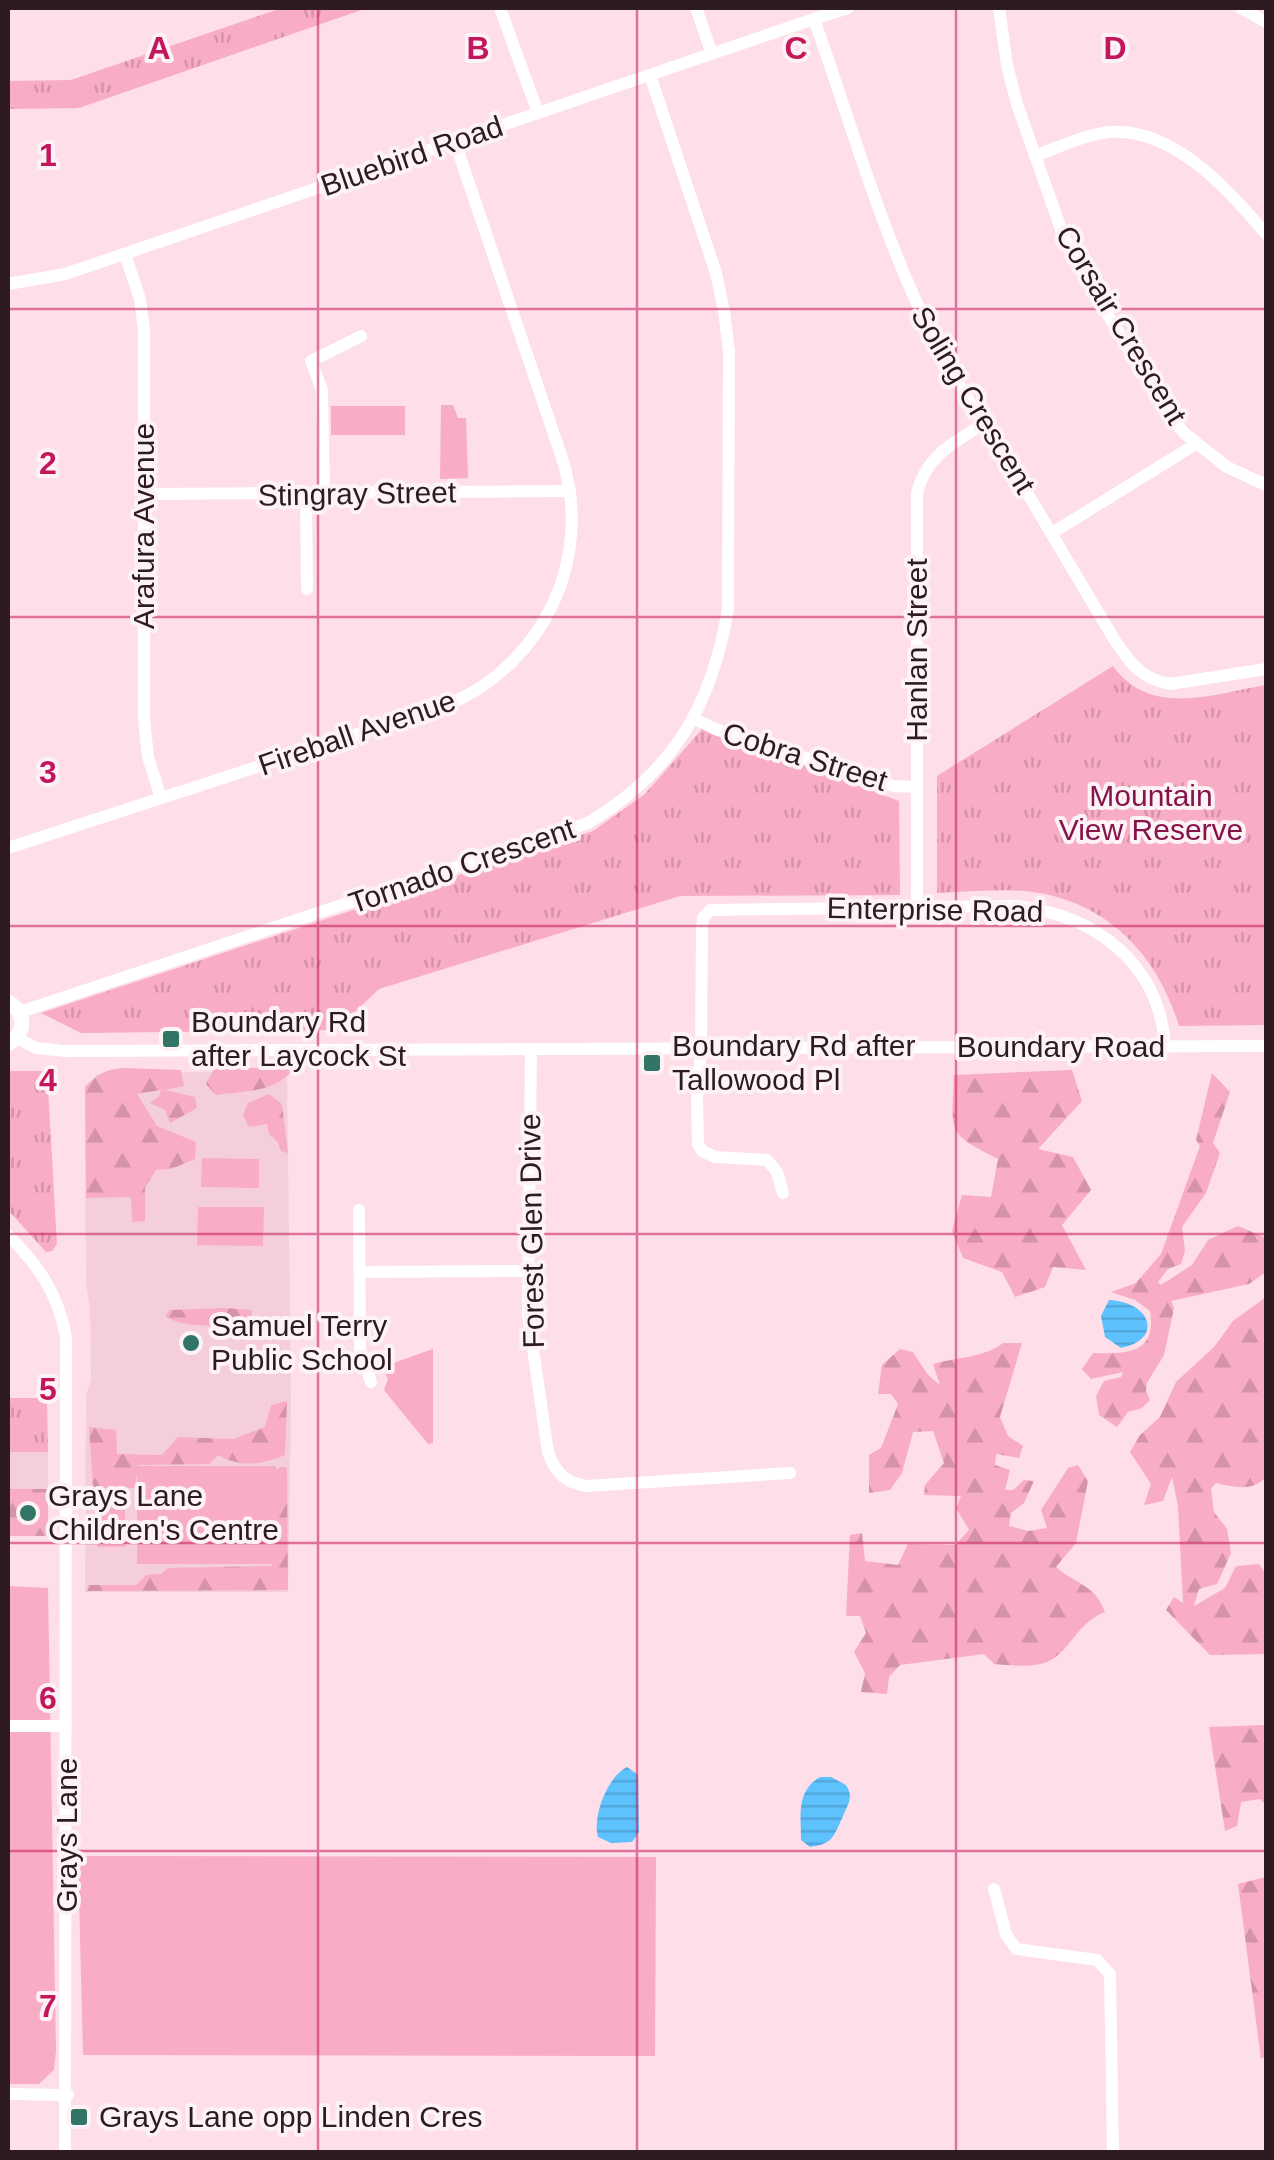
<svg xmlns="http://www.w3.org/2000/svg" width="1274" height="2160" viewBox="0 0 1274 2160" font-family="Arial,sans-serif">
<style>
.built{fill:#f4cfdb}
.grass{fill:#f8acc5}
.forest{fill:url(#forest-firs)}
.park{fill:url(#park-tufts)}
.water{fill:url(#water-rules)}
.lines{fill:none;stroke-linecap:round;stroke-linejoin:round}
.minor{stroke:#fff;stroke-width:12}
.tertiary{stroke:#fff;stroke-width:15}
.grid{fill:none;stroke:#c2185b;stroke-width:2.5;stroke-opacity:0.55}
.poi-dot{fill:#327567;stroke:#fdf2f5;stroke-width:4}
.labels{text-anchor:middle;stroke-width:8;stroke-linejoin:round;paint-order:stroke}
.street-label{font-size:30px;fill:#2e1b21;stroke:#fdf2f5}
.park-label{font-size:30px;fill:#84144a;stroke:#fdf2f5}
.poi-label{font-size:30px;fill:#2e1b21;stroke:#fdf2f5;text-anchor:start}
.grid-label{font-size:32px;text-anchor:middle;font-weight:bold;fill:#c2185b;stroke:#fdf2f5;stroke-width:8;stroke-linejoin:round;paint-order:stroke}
</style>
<defs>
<pattern id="forest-firs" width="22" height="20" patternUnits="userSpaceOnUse" patternTransform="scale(2.5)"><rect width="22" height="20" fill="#f8acc5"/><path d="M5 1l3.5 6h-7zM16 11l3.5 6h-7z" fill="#d593a9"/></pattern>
<pattern id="park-tufts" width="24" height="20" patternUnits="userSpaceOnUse" patternTransform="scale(2.5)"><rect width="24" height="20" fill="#f8acc5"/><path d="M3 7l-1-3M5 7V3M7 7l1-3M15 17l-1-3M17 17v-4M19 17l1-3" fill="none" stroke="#d593a9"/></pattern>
<pattern id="water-rules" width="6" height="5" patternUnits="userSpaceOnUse" patternTransform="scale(2.5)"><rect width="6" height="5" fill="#5ec2ff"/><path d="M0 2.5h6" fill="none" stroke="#52a6da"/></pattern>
</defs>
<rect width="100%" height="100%" fill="#fedee8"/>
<!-- built -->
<g class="built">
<path d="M287 1070 291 1404 288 1592H85L86 1395 91 1379 90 1307 86 1283 85 1087 98 1074Z"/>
<rect x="8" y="1452" width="40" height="84"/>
</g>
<!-- grass -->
<g class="grass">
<path d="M441 405H453L458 418H466L468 478 440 479Z"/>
<rect x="331" y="406" width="74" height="29"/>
<path d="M202 1158 259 1159V1188L201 1187Z"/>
<path d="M198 1207H264L263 1246 197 1245Z"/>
<path d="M433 1349V1443L428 1444 384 1390 388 1379 382 1367Z"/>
<rect x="137" y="1466" width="139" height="98"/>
<path d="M97 1489 125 1490V1547H97Z"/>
<path d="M8 1586 48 1588 56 2051 54 2070 39 2084H8Z"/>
<path d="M78 1856 656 1857 655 2056 83 2055Z"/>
</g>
<!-- forest -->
<g class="forest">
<path d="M286 1067 291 1072C273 1093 242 1091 216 1095L206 1084 214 1069Z"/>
<path d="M124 1068 181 1070 184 1086 165 1090 195 1097 197 1108 170 1123 165 1110 150 1103 159 1096 161 1090 137 1094 157 1126 196 1142 195 1159 171 1169 156 1170 145 1187V1221L132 1222 131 1197 86 1198 85 1087C98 1074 106 1069 124 1068Z"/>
<path d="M1072 1070 1082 1101 1038 1149 1073 1157 1091 1190 1062 1225 1086 1270 1053 1267 1045 1287 1015 1297 1002 1272 963 1258 952 1231 962 1195 991 1197 998 1159C945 1132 952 1134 954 1075Z"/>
<path d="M1212 1073 1230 1092 1213 1143 1220 1153 1206 1193 1182 1227 1185 1251 1181 1264 1168 1269 1158 1282 1161 1285 1192 1265 1208 1240 1238 1226 1266 1238V1272L1249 1284 1171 1301 1174 1308 1164 1355 1147 1383 1146 1391 1150 1400 1142 1408 1128 1412 1117 1427 1099 1415 1096 1396 1104 1381 1121 1377 1123 1372 1091 1379 1082 1369 1093 1353C1127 1354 1157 1354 1150 1311L1135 1300 1111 1292 1136 1283 1161 1254 1200 1146 1196 1140Z"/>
<path d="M269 1094 282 1104 288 1153 281 1151 277 1141 269 1134 267 1124 249 1127 243 1115 248 1103Z"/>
<path d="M1266 1297V1477C1253 1492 1234 1487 1216 1483L1211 1489 1214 1512 1227 1529 1231 1553 1217 1584 1199 1589 1194 1606 1225 1588 1236 1566 1259 1564 1266 1574V1654L1210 1655 1166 1610 1174 1597 1183 1603 1178 1506 1172 1477 1163 1501 1144 1505 1151 1484 1130 1452 1140 1435 1160 1417 1176 1382 1214 1347 1233 1321Z"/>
<path d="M224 1308 252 1310 251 1323C225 1324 188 1331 165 1316L170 1310Z"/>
<path d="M1003 1343H1022L1000 1417 1008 1436 1023 1446 1019 1458 996 1454 995 1465 1010 1470 1005 1490H1013L1024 1480 1034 1481 1024 1503 1011 1513 1009 1526 1028 1531 1047 1528 1041 1510 1068 1468 1078 1465 1088 1481 1076 1543 1056 1567C1075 1584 1096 1585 1105 1612 1076 1624 1073 1647 1051 1660 1035 1669 1011 1665 994 1664L984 1654 900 1665 889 1677 887 1694 861 1692 865 1673 854 1652 866 1633 860 1616H846L850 1535 862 1533 865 1561 898 1565 908 1544 955 1545 969 1530 956 1508 961 1496 924 1495 925 1485 944 1463 933 1431 913 1432 902 1473 890 1490 869 1493V1455L881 1448 898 1404 891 1394H878L882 1365 900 1349 913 1352 928 1375 940 1385 933 1364C957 1357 983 1358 1003 1343Z"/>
<path d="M287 1401 285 1455C260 1465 242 1468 218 1455L209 1464 138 1465 135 1488H93L89 1427 116 1430 117 1454 162 1455 178 1437 233 1439 265 1427 271 1405Z"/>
<path d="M281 1467 287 1468 288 1590 87 1591 88 1585H136L146 1575 161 1574 168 1568 272 1566 274 1471Z"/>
<rect x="8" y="1489" width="40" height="47"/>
<path d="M1266 1725V1805L1260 1799 1241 1802 1237 1826 1225 1831 1209 1727Z"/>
<path d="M1266 1877V2056L1261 2059 1238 1884Z"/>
</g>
<!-- park -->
<g class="park">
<path d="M282 8H367L79 108 8 109V81L71 80Z"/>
<path d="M1113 666C1150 718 1213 694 1266 685V1025L1179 1026C1157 952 1103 898 1024 891 996 889 966 892 937 893V776Z"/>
<path d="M703 728 899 801 900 895 680 896 379 989 336 1030 81 1033 41 1013 593 831 645 794Z"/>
<path d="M8 1071H47L57 1244 52 1251 46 1252 8 1210Z"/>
<path d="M8 1398H47L48 1452H8Z"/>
</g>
<!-- water -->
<g class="water">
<path d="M1109 1300C1151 1302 1164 1339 1121 1348L1105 1337 1101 1316Z"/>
<path d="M627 1767 638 1775 639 1832 632 1842 611 1843 598 1837C592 1816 608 1776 627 1767Z"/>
<path d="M820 1777H831L846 1785C854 1798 848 1803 843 1816 834 1835 834 1844 810 1847L801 1840C801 1815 796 1791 820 1777Z"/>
</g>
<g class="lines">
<!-- minor -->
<g class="minor">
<path d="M500 8 538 113"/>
<path d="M696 8 712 54"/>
<path d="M848 8 814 19C864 160 904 317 994 437L1114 639C1130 663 1141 679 1170 684L1266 669"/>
<path d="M999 8 1007 65 1017 104 1063 235 1079 267 1162 405 1184 433 1227 467 1266 485"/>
<path d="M1241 8 1266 22"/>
<path d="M1035 156C1059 147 1084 135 1109 132 1173 127 1229 190 1266 234"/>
<path d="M125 254 140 299 144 330V719L148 757 161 798"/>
<path d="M8 284 65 274 814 19"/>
<path d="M144 494 570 491"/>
<path d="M306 495 307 589"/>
<path d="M324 495 322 390 311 361 361 336"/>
<path d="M1052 533 1196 444"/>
<path d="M695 719 715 729 893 786 917 787"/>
<path d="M8 848 450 704C545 662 594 557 562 458L455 142"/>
<path d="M917 907V493C926 456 953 443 984 424"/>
<path d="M20 1012 588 823C673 772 712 706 728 609L729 352 724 311 716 273 650 75"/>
<path d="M17 1038 36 1048 65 1051 1266 1046"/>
<path d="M531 1050 528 1315 548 1452C554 1471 566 1484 587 1486L790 1473"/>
<path d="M783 1193 777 1172 767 1160 715 1157 702 1151 698 1144 697 1100 701 1049 702 929 703 918 710 910 1016 906C1095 915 1160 963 1165 1047"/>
<path d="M359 1210 360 1350 371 1382"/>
<path d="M8 1235C38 1265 58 1293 66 1337L65 2152"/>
<path d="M360 1272 528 1271"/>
<path d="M8 1726H66"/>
<path d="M994 1889 1006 1934 1016 1949 1097 1960 1110 1974 1113 2152"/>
<path d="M8 2094 68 2095"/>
</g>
<!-- tertiary -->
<path class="tertiary" d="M8 1002C27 1013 26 1034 8 1044"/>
</g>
<!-- grid -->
<path class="grid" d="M318 8V2152M637 8V2152M956 8V2152M8 309H1266M8 617H1266M8 926H1266M8 1234H1266M8 1543H1266M8 1851H1266"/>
<!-- markers -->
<g class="poi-dot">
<rect x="161" y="1029" width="20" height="20" rx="5"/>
<rect x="642" y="1053" width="20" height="20" rx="5"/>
<circle cx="191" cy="1343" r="10"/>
<circle cx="28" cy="1513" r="10"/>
<rect x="69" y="2107" width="20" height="20" rx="5"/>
</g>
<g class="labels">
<!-- street labels -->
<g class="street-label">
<text transform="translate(412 156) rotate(-19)" y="10">Bluebird Road</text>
<text transform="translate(1121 325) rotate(59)" y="10">Corsair Crescent</text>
<text transform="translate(973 400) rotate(59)" y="10">Soling Crescent</text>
<text transform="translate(357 494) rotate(-1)" y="10">Stingray Street</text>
<text transform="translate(144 526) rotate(-90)" y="10">Arafura Avenue</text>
<text transform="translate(917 650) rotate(-90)" y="10">Hanlan Street</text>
<text transform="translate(357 733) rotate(-19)" y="10">Fireball Avenue</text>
<text transform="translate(805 757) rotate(17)" y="10">Cobra Street</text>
<text transform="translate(462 866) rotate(-19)" y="10">Tornado Crescent</text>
<text transform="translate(935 910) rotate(1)" y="10">Enterprise Road</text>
<text x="1061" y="1057">Boundary Road</text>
<text transform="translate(532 1231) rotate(-91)" y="10">Forest Glen Drive</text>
<text transform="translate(67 1835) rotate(-90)" y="10">Grays Lane</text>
</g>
<!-- park labels -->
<g class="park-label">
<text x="1151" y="806">Mountain<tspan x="1151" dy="34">View Reserve</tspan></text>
</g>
<!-- poi labels -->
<g class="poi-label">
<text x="191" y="1032">Boundary Rd<tspan x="191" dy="34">after Laycock St</tspan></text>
<text x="672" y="1056">Boundary Rd after<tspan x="672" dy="34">Tallowood Pl</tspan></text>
<text x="211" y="1336">Samuel Terry<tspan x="211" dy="34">Public School</tspan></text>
<text x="48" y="1506">Grays Lane<tspan x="48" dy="34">Children's Centre</tspan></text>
<text x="99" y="2127">Grays Lane opp Linden Cres</text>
</g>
</g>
<g class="grid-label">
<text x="159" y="59">A</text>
<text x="478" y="59">B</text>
<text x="796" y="59">C</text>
<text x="1115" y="59">D</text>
<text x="48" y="166">1</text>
<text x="48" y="474">2</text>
<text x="48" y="783">3</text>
<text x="48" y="1091">4</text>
<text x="48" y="1400">5</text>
<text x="48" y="1709">6</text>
<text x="48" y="2017">7</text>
</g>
<!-- border -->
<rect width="1274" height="2160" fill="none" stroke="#2e1b21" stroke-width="20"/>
</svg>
